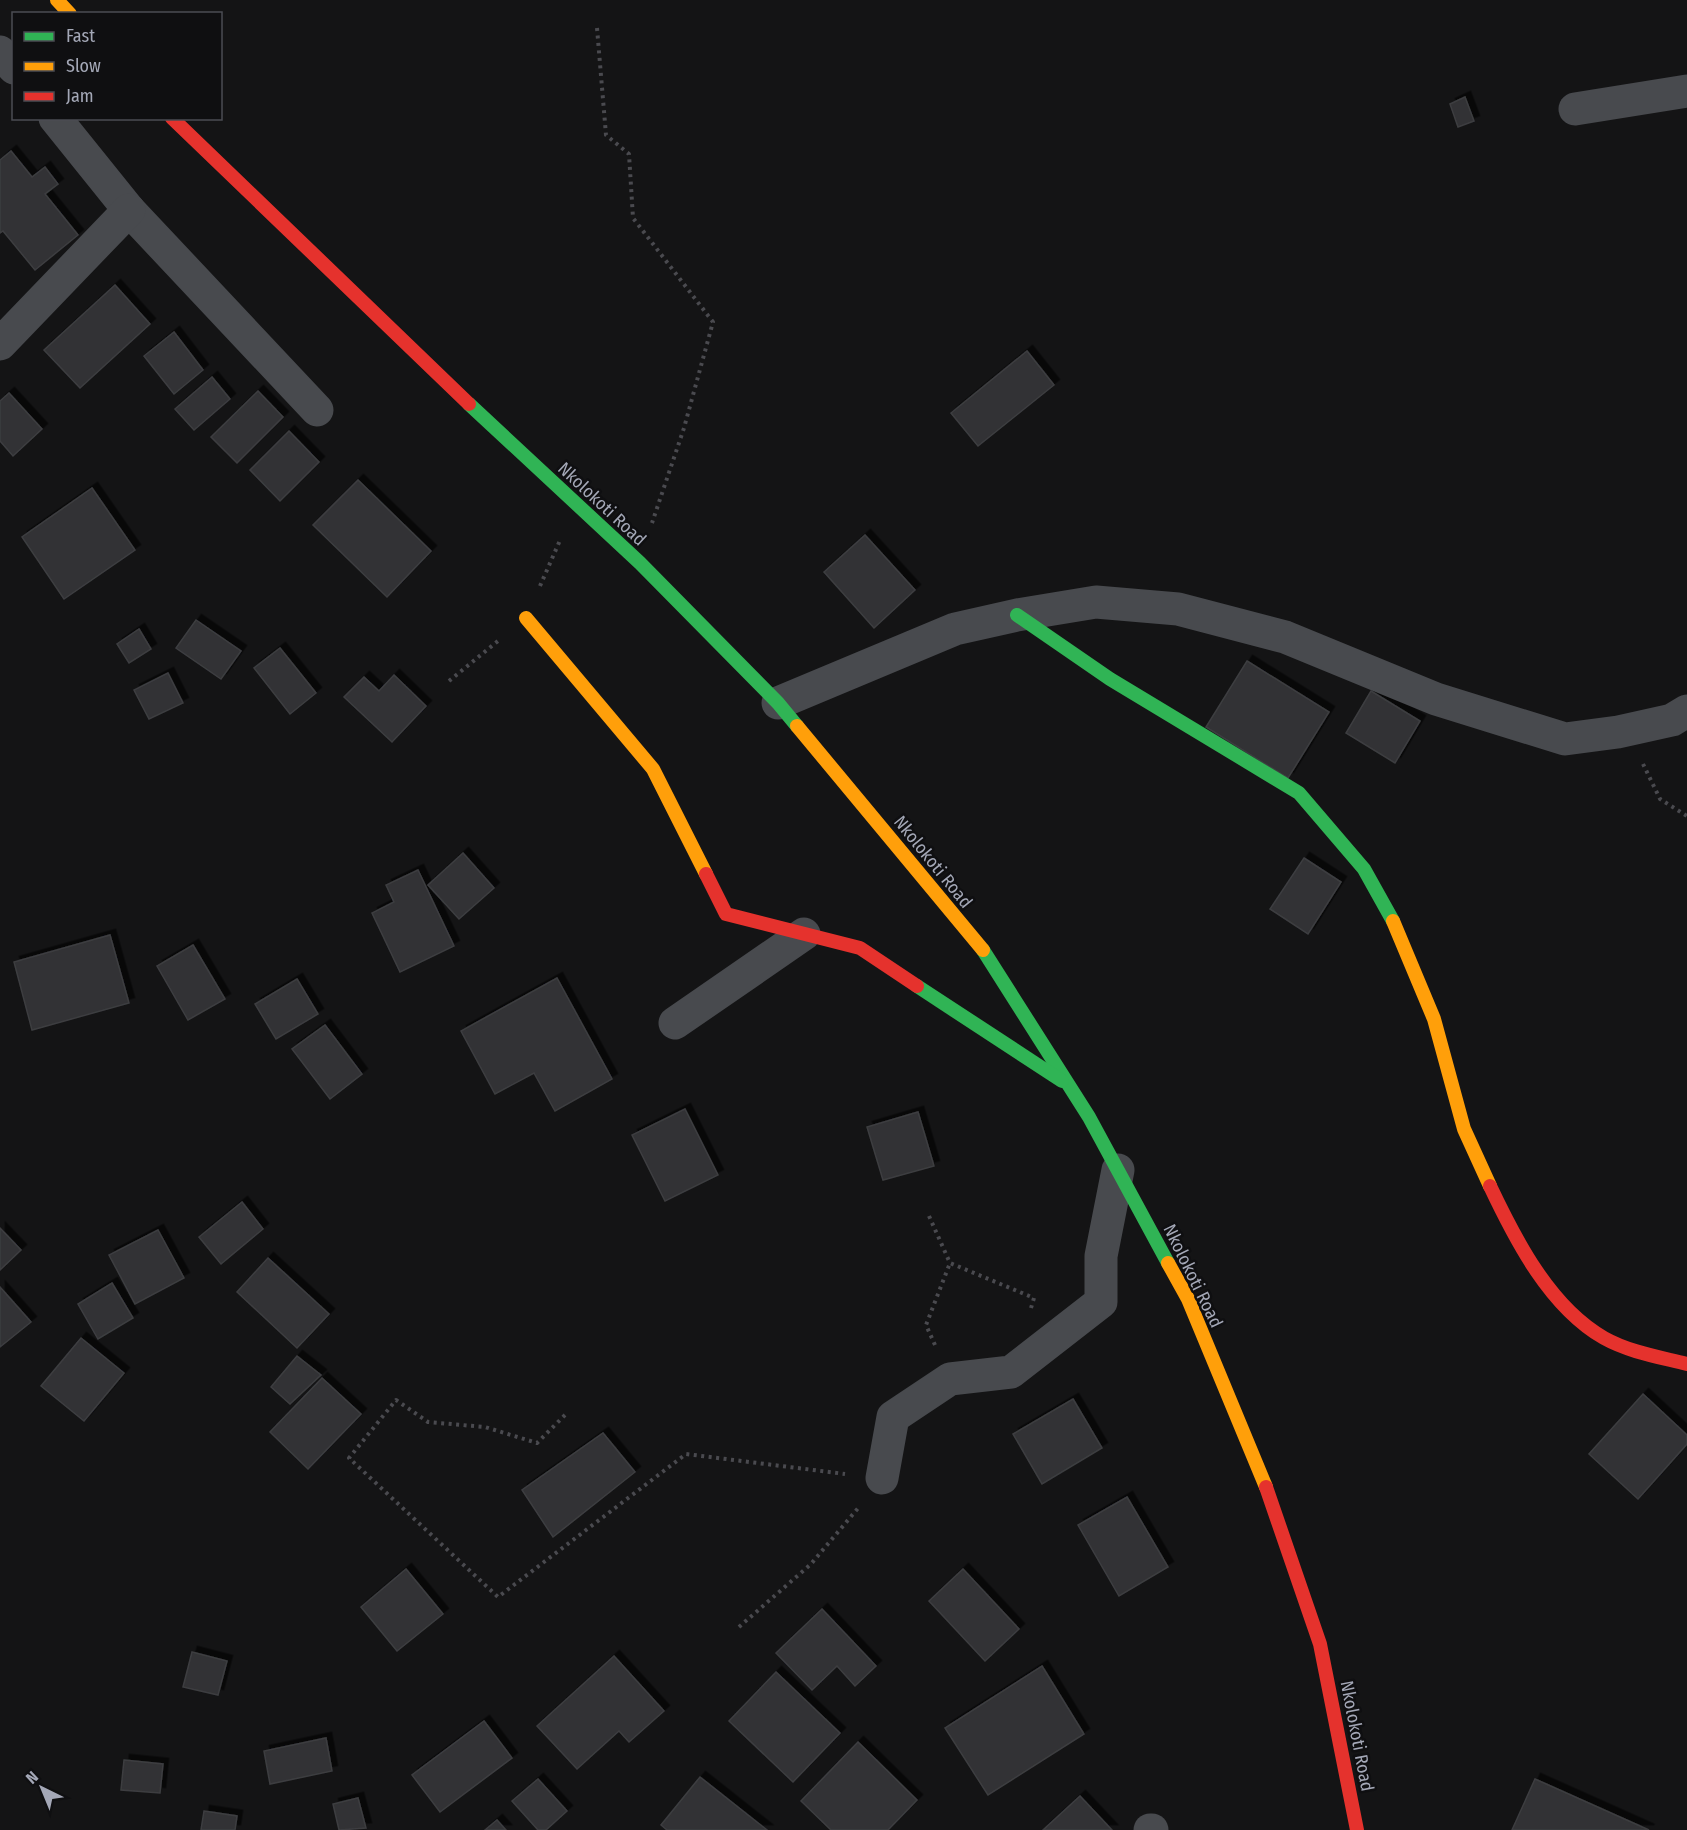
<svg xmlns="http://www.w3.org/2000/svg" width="1687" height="1830" viewBox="0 0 1687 1830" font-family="'Fira Sans Condensed',sans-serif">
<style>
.building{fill:#323234;stroke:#3d3e41;stroke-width:1.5;filter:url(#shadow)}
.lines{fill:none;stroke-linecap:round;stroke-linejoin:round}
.path{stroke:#4a4a4f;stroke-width:4;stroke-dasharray:3 4.5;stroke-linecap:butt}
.street{stroke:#484a4e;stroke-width:33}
.fast{stroke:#30b455;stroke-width:14}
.slow{stroke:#ff9f0a;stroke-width:14}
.jam{stroke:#e5322d;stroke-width:14}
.labels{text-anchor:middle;stroke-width:5;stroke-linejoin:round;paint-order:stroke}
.street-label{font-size:18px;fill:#a4a8b7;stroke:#0f0f11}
</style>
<defs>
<filter id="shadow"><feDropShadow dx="5.5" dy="-5.5" stdDeviation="0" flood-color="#0009"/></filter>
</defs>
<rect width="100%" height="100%" fill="#141415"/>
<!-- building -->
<g class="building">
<path d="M1465 97 1474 121 1458 127 1450 104Z"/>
<path d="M11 151 32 177 45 167 58 184 45 194 78 235 35 270 3 231 0 233V160Z"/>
<path d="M115 285 150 324 80 388 44 350Z"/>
<path d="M174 332 203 370 174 394 144 356Z"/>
<path d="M1027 351 1054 385 978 446 951 413Z"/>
<path d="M212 377 230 399 194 430 175 409Z"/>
<path d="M258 391 283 417 237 463 211 437Z"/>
<path d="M9 393 42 429 13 456 0 441V401Z"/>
<path d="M289 431 319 462 280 501 250 470Z"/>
<path d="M358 480 431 551 387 597 313 525Z"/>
<path d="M92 488 135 550 64 599 22 537Z"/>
<path d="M865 535 915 590 874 628 824 572Z"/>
<path d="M196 620 241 651 221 679 176 648Z"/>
<path d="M139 629 151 649 129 663 117 644Z"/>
<path d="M280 648 316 693 290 714 254 668Z"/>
<path d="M1247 661 1329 712 1288 778 1206 727Z"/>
<path d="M168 673 183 703 149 719 134 690Z"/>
<path d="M394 675 426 706 392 742 344 697 364 677 379 691Z"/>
<path d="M1371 691 1420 721 1395 763 1346 733Z"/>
<path d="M463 853 494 888 459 919 428 885Z"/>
<path d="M1304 858 1341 882 1308 934 1270 909Z"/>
<path d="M418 870 454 946 400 972 372 913 394 902 386 885Z"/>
<path d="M110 935 129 1003 32 1030 14 962Z"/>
<path d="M193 945 225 999 188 1020 157 966Z"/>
<path d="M557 978 612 1079 555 1111 534 1073 495 1094 461 1031Z"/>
<path d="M297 979 318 1014 276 1039 255 1004Z"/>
<path d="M325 1025 362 1074 330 1099 292 1049Z"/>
<path d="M685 1109 718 1175 665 1201 632 1135Z"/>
<path d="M918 1112 934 1166 883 1180 867 1127Z"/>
<path d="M242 1202 263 1229 221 1264 199 1237Z"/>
<path d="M0 1228 21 1250 0 1270Z"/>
<path d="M158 1230 184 1278 135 1304 109 1255Z"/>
<path d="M268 1258 329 1314 297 1348 237 1292Z"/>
<path d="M112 1283 133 1318 98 1339 78 1304Z"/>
<path d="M0 1287 31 1322 0 1347Z"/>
<path d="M81 1338 124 1373 84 1421 41 1386Z"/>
<path d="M297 1356 321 1375 290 1404 271 1387Z"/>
<path d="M322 1378 361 1414 308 1469 270 1432Z"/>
<path d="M1643 1394 1687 1435V1444L1638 1499 1589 1454Z"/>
<path d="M1073 1399 1102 1448 1042 1484 1013 1434Z"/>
<path d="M603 1433 635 1472 553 1537 522 1490Z"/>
<path d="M1127 1497 1168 1567 1119 1596 1078 1525Z"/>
<path d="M406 1569 443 1614 397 1651 361 1607Z"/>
<path d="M963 1569 1019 1629 985 1661 929 1601Z"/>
<path d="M822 1609 876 1666 855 1686 837 1666 812 1690 776 1653Z"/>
<path d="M192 1652 227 1661 218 1695 183 1687Z"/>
<path d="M614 1656 664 1711 629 1742 619 1731 577 1769 537 1726Z"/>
<path d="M1042 1666 1084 1734 988 1795 945 1728Z"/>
<path d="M776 1672 840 1733 793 1782 729 1721Z"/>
<path d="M484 1721 512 1758 440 1812 412 1775Z"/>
<path d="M326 1738 332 1771 270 1784 264 1751Z"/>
<path d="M858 1742 917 1800 888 1830H831L801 1801Z"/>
<path d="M124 1760 163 1764 160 1793 121 1790Z"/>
<path d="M700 1777 767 1830H667L661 1825Z"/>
<path d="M538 1779 567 1811 546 1830H538L512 1801Z"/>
<path d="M1535 1779 1649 1830H1512Z"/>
<path d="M1080 1796 1112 1830H1043Z"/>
<path d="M358 1798 366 1828 339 1830 333 1804Z"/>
<path d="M204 1811 237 1816 235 1830H201Z"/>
<path d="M497 1820 506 1830H485Z"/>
</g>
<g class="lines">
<!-- path -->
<g class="path">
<path d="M597 28 606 135 629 154 633 218 713 322 684 428 652 523"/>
<path d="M540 586 561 538"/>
<path d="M449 681 498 641"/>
<path d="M1643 764 1660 799 1687 816"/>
<path d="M929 1216 950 1263 1034 1298 1031 1308"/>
<path d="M935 1345 926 1325 950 1263"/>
<path d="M565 1415 537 1443 485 1427 428 1422 396 1400 349 1458 498 1597 686 1454 845 1474"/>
<path d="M739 1627 811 1564 859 1507"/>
</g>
<!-- street -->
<g class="street">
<path d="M0 52 14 68"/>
<path d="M1575 109 1687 91"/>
<path d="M55 118 129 210 317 410"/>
<path d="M0 344 129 210"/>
<path d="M778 703 955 629 1017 615 1096 602 1178 609 1285 637 1436 699 1565 739 1618 732 1672 720 1687 711"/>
<path d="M675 1023 804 934"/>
<path d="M882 1478 893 1417 950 1379 1011 1372 1101 1302V1256L1118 1170"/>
<path d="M1150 1830H1152"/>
</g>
<!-- fast -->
<g class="fast">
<path d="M469 404 640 563 778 703 797 726"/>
<path d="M1017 615 1110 679 1299 793 1364 869 1393 921"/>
<path d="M983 950 1089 1117 1168 1263"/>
<path d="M917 986 1062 1081"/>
</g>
<!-- slow -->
<g class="slow">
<path d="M57 0 70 14"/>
<path d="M526 618 653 769 706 874"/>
<path d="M797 726 983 950"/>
<path d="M1393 921 1434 1019 1464 1129 1490 1186"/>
<path d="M1168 1263 1188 1299 1266 1487"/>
</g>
<!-- jam -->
<g class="jam">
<path d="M172 118 469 404"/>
<path d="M706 874 726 914 860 948 917 986"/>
<path d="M1490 1186C1516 1241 1550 1307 1604 1338 1629 1352 1659 1357 1687 1364"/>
<path d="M1266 1487 1320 1644 1357 1830"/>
</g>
</g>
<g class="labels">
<!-- street labels -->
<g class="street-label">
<text transform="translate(602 504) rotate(43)" y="6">Nkolokoti Road</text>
<text transform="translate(933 862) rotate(51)" y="6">Nkolokoti Road</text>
<text transform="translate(1193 1276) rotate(64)" y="6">Nkolokoti Road</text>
<text transform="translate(1357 1736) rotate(79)" y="6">Nkolokoti Road</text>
</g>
</g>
<!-- legend -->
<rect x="12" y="12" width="210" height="108" fill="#0f0f11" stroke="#4b4c53" stroke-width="1.5"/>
<rect x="24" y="32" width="30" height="9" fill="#30b455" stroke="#4b4c53" stroke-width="1.5"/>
<text x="66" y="42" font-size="18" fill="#a4a8b7">Fast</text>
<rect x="24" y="62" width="30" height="9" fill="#ff9f0a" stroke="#4b4c53" stroke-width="1.5"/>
<text x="66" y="72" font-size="18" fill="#a4a8b7">Slow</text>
<rect x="24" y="92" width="30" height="9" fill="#e5322d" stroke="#4b4c53" stroke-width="1.5"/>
<text x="66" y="102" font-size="18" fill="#a4a8b7">Jam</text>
<!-- north arrow -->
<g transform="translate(42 1788) rotate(317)" stroke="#0f0f11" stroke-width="4.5" paint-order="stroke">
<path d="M0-4.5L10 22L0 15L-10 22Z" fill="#a4a8b7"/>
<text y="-9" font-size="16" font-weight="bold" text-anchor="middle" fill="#a4a8b7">N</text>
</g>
</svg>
